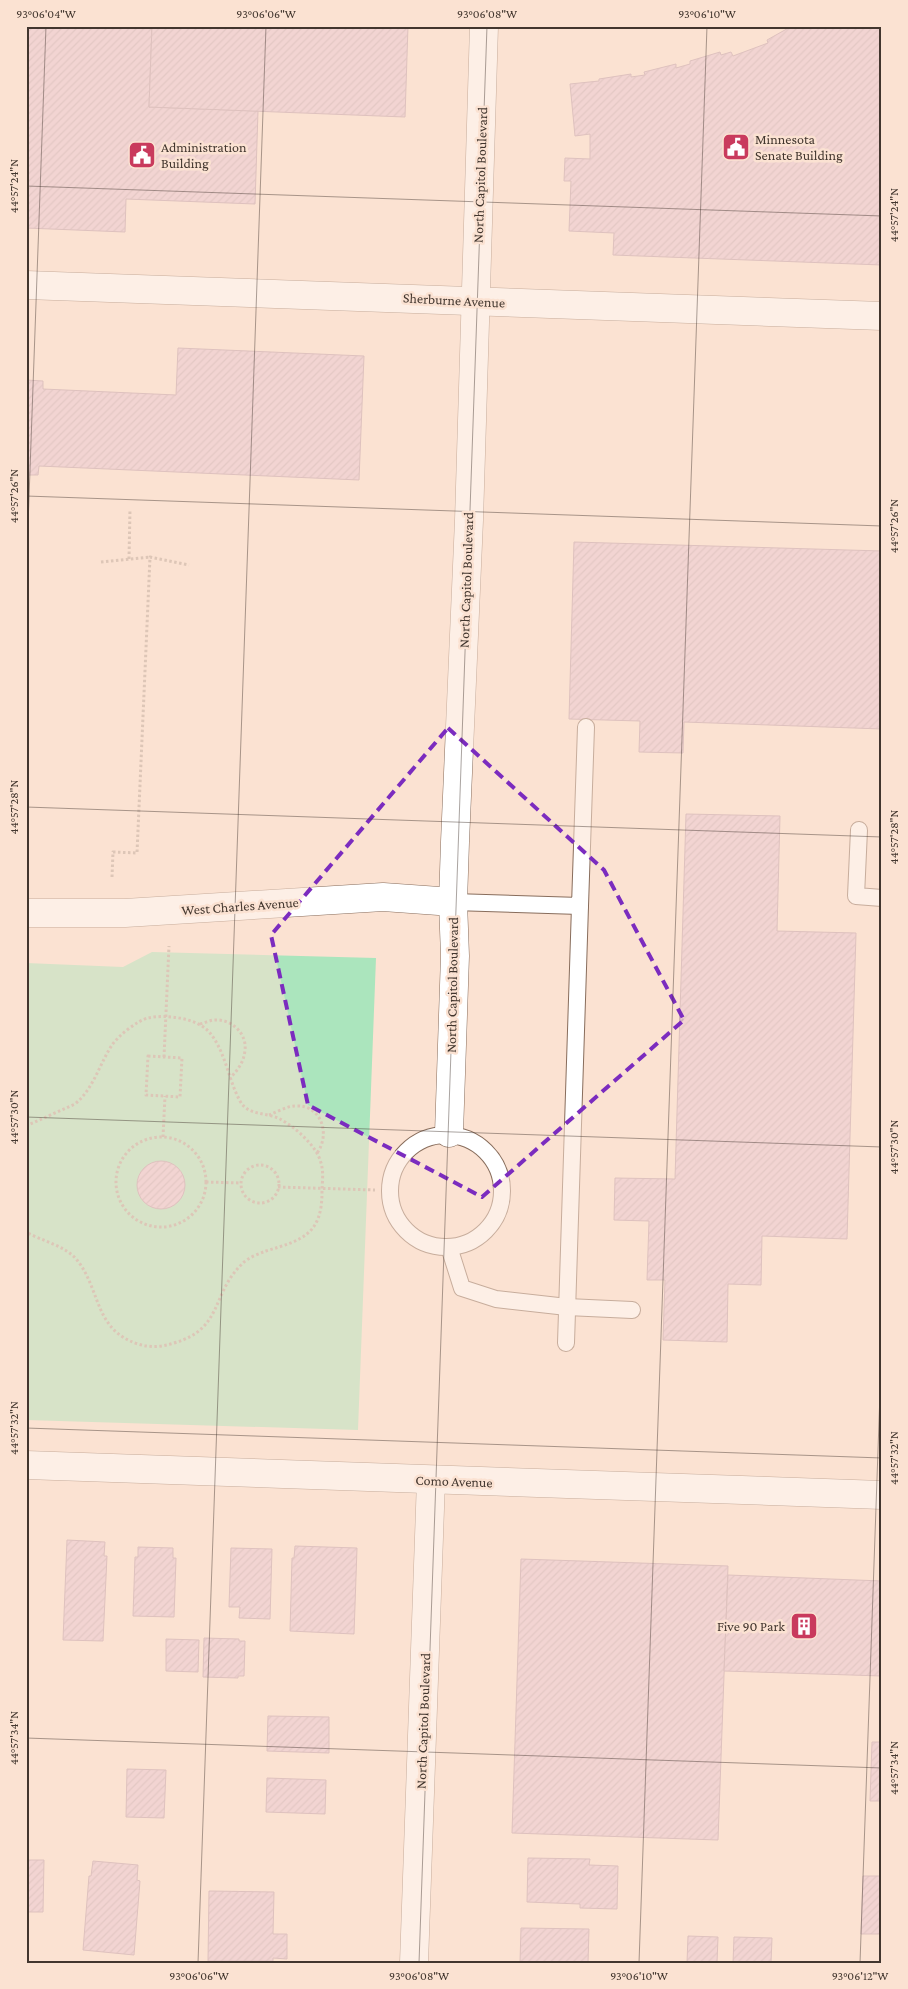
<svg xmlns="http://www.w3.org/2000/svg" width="908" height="1989" viewBox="0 0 908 1989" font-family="'Crimson Pro',serif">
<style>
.park{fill:#abe5bd}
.building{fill:url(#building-hatch);stroke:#bb9aa7}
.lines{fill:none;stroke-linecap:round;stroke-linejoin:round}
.service-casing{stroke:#886d5c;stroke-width:18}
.minor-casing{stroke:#886d5c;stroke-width:29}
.path{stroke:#b9a497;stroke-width:3;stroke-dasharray:2.5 2.5;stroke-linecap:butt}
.service{stroke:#fff;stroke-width:16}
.minor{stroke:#fff;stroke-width:28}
.marked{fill:none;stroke:#7b2cbf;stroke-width:4;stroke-dasharray:10 6;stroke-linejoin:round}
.ticks{fill:none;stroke:#42362e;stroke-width:1;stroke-opacity:0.45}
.labels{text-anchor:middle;stroke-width:5;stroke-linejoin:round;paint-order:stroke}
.poi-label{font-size:14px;fill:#42362e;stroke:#fbe2d2;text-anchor:start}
.street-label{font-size:14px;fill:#42362e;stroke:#fbe2d2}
.neatline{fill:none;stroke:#42362e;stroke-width:2}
.ticks-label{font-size:12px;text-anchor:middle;fill:#42362e}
</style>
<defs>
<pattern id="building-hatch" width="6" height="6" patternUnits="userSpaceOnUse" patternTransform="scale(1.25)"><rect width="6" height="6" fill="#e7c4d2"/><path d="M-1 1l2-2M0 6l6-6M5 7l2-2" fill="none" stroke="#c7a9b5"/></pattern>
</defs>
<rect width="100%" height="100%" fill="#fbe2d2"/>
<!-- park -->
<path class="park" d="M152 952 376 958 358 1430 26 1420V963L123 967Z"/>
<!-- building -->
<g class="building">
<path d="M26 26H152L149 107 258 111 255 204 126 199 125 232 26 228Z"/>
<path d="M152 26H408L405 117 149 107Z"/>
<path d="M792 26H882V265L613 255 614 233 569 231 571 181H564L565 158 590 159V134L575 136 570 84 599 81V79L631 74V77L645 75 644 72 676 64V68L690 64V61L720 52 721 55 731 52 733 56 768 43 767 40Z"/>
<path d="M178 348 364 356 359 480 39 466 38 475H26V380L43 381V389L176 395Z"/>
<path d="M574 542 882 551V729L684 722 683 753 639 752 640 721 569 719Z"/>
<path d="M686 814 780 816 777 931 856 933 847 1239 762 1236 761 1285 728 1284 727 1342 663 1340 665 1280H647L649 1221 614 1220 615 1178 675 1179Z"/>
<circle cx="161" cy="1185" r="24"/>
<path d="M67 1540 105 1542 104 1556H107L103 1641 63 1640Z"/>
<path d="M295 1546 357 1548 354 1634 290 1631 292 1558H294Z"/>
<path d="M138 1547 173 1548V1558H176L174 1617 133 1616 135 1557H138Z"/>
<path d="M231 1548 272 1549 270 1619 239 1618 240 1607H229Z"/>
<path d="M521 1559 728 1566 718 1840 512 1833Z"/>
<path d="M728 1575 882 1581V1676L724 1671Z"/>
<path d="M204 1638 239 1639V1641H245L244 1676H238V1678L203 1677Z"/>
<path d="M166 1639 199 1640 198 1672 166 1671Z"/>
<path d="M268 1716 329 1717V1753L267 1751Z"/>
<path d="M872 1742H882V1801H870Z"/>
<path d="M127 1769 166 1770 164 1818 126 1817Z"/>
<path d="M267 1778 326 1780 325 1814 266 1812Z"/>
<path d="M528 1858 590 1859 589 1865 618 1866 617 1909 580 1908V1904L527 1902Z"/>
<path d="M26 1860H44L43 1912H26Z"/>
<path d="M93 1861 138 1865 137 1880 140 1881 134 1955 83 1950 89 1876H91Z"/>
<path d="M863 1876H882V1934H861Z"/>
<path d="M209 1891 274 1892 273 1934H287V1959L273 1958V1961H208Z"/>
<path d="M521 1928 589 1929 588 1963H520Z"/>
<path d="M688 1936 718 1937 717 1963H687Z"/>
<path d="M734 1937 772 1938 771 1963H733Z"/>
</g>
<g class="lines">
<!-- service casing -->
<g class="service-casing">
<g id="service">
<path d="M859 830 856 896 882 898"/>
<path d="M453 902 580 906 586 727"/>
<circle cx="446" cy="1191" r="56"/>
<path d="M449 1247 462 1288 496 1299 567 1307 632 1310"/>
<path d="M566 1343 580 906"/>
</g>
</g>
<!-- minor casing -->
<g class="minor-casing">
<g id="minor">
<path d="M26 285 882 316"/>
<path d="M26 913H125L383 897 453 902"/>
<path d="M449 1133 455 956 453 902 455 842 469 520 484 26"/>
<path d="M26 1465 882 1495"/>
<path d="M414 1963 431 1480"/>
</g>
</g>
<!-- path -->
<g class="path">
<path d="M129 559 130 509"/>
<path d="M101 562 150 557"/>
<path d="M112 877 113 852 137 853 150 557 189 565"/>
<path d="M200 1024C205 1023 210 1020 215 1020 232 1019 247 1034 245 1050 244 1062 238 1070 230 1078"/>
<path d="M148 1056 182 1058 180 1097 146 1095Z"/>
<path d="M164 1057 169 946"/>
<path d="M269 1115C277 1112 287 1106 295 1106 321 1104 331 1134 317 1153"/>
<path d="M26 1126 75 1104C94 1088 99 1065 112 1045 118 1036 138 1020 148 1018 166 1014 198 1018 210 1033 226 1053 228 1079 240 1101 248 1116 266 1112 280 1119 295 1127 317 1146 321 1163 324 1173 322 1183 322 1192 322 1235 302 1240 266 1251 258 1254 247 1258 241 1265 211 1295 223 1329 174 1343 162 1347 150 1348 138 1344 94 1330 101 1290 77 1260 66 1246 42 1241 26 1232"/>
<path d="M163 1137 165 1096"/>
<circle cx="161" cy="1182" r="45"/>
<circle cx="260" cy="1184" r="19"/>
<path d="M206 1182 241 1183"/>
<path d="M278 1187 375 1190"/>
</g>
<!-- service -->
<use href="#service" class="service"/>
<!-- minor -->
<use href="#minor" class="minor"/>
</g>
<!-- marked area -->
<path d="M0 0H908V1989H0ZM448 728 604 870 684 1020 482 1197 308 1105 271 935Z" fill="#fbe2d2" fill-opacity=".55" fill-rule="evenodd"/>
<path class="marked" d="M448 728 604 870 684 1020 482 1197 308 1105 271 935Z"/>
<!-- ticks -->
<path class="ticks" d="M26 186 882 216M26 496 882 526M26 581 46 26M26 807 882 837M26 1117 882 1147M26 1428 882 1458M26 1738 882 1768M198 1963 266 26M419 1963 487 26M639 1963 707 26M860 1963 882 1336"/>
<!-- icons -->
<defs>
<g id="civic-square" transform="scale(1.4375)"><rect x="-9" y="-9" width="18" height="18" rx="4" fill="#c93a5d" stroke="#fbe2d2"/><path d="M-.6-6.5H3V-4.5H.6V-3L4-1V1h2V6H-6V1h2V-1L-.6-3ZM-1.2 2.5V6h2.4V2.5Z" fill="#fff"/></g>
<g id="building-square" transform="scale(1.4375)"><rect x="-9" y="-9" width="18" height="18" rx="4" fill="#c93a5d" stroke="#fbe2d2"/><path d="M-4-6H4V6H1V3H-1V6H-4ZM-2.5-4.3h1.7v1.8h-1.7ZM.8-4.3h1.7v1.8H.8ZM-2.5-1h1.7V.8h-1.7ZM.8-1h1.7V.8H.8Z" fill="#fff"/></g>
</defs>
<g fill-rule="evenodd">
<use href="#civic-square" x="736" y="147"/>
<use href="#civic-square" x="142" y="155"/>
<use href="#building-square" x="804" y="1626"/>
</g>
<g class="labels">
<!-- poi labels -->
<g class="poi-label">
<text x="755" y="144">Minnesota<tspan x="755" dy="16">Senate Building</tspan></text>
<text x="161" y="152">Administration<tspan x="161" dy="16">Building</tspan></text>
<text x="785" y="1631" text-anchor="end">Five 90 Park</text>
</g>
<!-- street labels -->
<g class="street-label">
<text transform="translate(480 175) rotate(-88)" y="5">North Capitol Boulevard</text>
<text transform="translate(454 300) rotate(3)" y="5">Sherburne Avenue</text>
<text transform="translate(466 580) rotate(-88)" y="5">North Capitol Boulevard</text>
<text transform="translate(240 906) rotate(-4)" y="5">West Charles Avenue</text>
<text transform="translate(452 985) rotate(-89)" y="5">North Capitol Boulevard</text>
<text transform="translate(454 1481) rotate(2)" y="5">Como Avenue</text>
<text transform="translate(423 1721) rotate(-88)" y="5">North Capitol Boulevard</text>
</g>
</g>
<!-- border -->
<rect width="908" height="1989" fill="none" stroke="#fbe2d2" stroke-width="55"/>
<rect x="28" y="28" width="852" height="1934" class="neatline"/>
<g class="ticks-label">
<text x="46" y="18">93°06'04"W</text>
<text x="266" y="18">93°06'06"W</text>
<text x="487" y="18">93°06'08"W</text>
<text x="707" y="18">93°06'10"W</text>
<text transform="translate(14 186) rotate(-90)" y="4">44°57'24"N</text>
<text transform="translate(894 215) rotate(-90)" y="4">44°57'24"N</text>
<text transform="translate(14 496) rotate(-90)" y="4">44°57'26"N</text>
<text transform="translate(894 526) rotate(-90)" y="4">44°57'26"N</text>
<text transform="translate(14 807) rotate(-90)" y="4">44°57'28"N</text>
<text transform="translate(894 837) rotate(-90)" y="4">44°57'28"N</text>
<text transform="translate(14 1117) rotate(-90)" y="4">44°57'30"N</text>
<text transform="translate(894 1147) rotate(-90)" y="4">44°57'30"N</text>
<text transform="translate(14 1428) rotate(-90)" y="4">44°57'32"N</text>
<text transform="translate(894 1458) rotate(-90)" y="4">44°57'32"N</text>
<text transform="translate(14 1738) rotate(-90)" y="4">44°57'34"N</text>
<text transform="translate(894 1768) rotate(-90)" y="4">44°57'34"N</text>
<text x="199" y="1980">93°06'06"W</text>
<text x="419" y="1980">93°06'08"W</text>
<text x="639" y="1980">93°06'10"W</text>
<text x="860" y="1980">93°06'12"W</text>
</g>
</svg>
